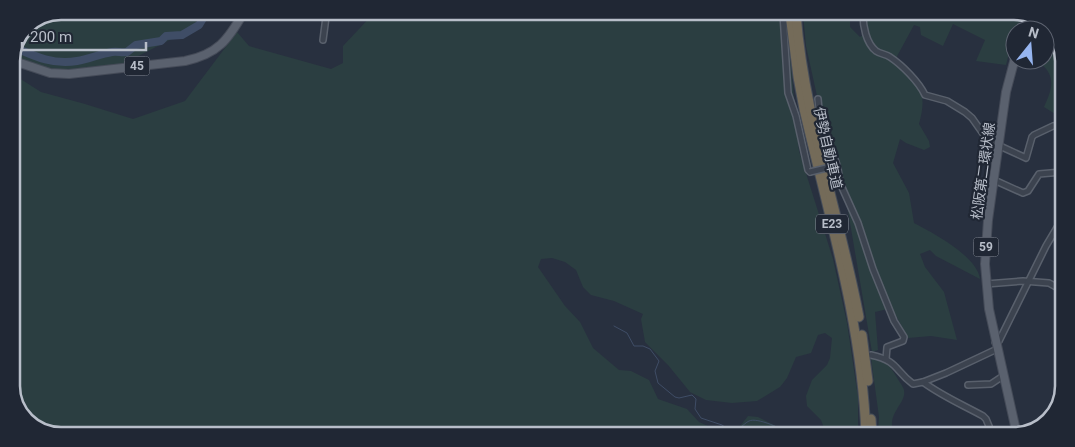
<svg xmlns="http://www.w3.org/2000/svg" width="1075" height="447" viewBox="0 0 1075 447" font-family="Roboto,'Noto Sans JP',sans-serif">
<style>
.green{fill:#2b3e41}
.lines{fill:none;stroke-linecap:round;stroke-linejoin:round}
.stream{stroke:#3f4d66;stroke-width:1}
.river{stroke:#3f4d66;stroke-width:8}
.street-casing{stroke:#59606c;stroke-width:8}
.primary-casing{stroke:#454b58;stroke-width:10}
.highway-casing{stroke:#464d59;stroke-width:11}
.street{stroke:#3c434f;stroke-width:5}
.primary{stroke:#5a616e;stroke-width:8}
.highway{stroke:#746b59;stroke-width:9}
.street-bridge-casing{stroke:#59606c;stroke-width:8;stroke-linecap:butt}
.street-bridge{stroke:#3c434f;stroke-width:5}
.labels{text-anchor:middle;stroke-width:4.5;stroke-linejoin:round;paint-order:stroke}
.shield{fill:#202734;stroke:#8a919c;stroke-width:1}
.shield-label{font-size:12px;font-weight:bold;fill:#b8bec9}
.street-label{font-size:14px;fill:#b8bec9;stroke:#202734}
.rim{fill:none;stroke:#b8bec9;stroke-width:2.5}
</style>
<rect width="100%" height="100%" fill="#28303f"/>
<!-- green -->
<g class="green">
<path d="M61 11 203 12 191 29 113 69 50 73 11 58 26 26Z"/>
<path d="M375 12 786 14 799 151 833 259 847 323 858 397V435H820L824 428 821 420 807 406 806 396 812 380 827 365 830 358 832 338 825 333 818 335 811 353 796 357 787 378 780 387 757 401 732 403 706 400 690 392 668 365 645 342 641 319 643 314 614 301 591 295 583 287 576 270 565 262 552 258 541 259 538 267 565 306 580 322 593 348 619 370 631 371 649 380 658 399 687 409 699 422 728 435 42 432 21 416 11 390V73L41 92 85 104 133 119 185 101 237 32 249 46 331 69 343 63V46Z"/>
<path d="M803 14H850V27L860 37 863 35 862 20 863 14 1023 15 1016 30H1015L1006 65 976 61 985 40 953 24 943 46 921 35 920 27 914 25 895 60C917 87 929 87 919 124L929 141 930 147 924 150 906 143 900 139 893 163 909 193 914 223C933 233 977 256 980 279L936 256 930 250 920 254 925 267 944 292 957 340 931 336 908 338 892 308 875 312 878 350 872 352 839 158 821 114 806 46Z"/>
<path d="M1037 18 1054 31 1064 57 1063 117H1060L1044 107C1053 88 1057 74 1036 60H1045V30H1031Z"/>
<path d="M871 358C884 361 890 365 896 376 898 380 903 386 904 390 907 404 884 414 895 435H878L879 417Z"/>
<path d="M748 416 758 417 794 435H733Z"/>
</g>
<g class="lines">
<!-- stream -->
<path class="stream" d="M614 326 627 333 634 346H643L650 349 659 361 655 371 658 383 675 397 679 398 692 395 696 399 695 409 701 418 722 425 732 432C740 430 743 424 749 421 757 417 784 429 790 435"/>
<!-- river -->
<path class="river" d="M16 48C36 57 54 65 77 61 89 59 100 54 112 52 117 51 122 53 127 52L136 45 161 41 166 36 182 35 199 25 207 12"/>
<!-- street casing -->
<g class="street-casing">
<g id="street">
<path d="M783 14 788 93 796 116 808 170 810 172"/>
<path d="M863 14C863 26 866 43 876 51 880 54 886 54 890 57 902 65 919 82 925 95L947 101 965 112 972 118 984 135 994 143 999 144 1002 147 1026 158 1032 137 1034 135 1053 126 1059 125"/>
<path d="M46 17H57L67 11"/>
<path d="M323 40 326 17 325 12"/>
<path d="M818 99C819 115 822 129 827 144 831 152 836 158 837 166"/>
<path d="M835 166 838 169 840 183 858 223 873 269 894 321 904 337 903 341 887 347 886 359"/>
<path d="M994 180 1023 193 1028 191 1039 174 1062 172"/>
<path d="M986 284 1023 281 1049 283 1058 288 1061 292"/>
<path d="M995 342 999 341 1046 246 1062 219"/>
<path d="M871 355C899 361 894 370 913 384L923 382C942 396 963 405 983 416L986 419 991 431 1005 435 1017 433"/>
<path d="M923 382 946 373 997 349"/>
<path d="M968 385 991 384 1003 376"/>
</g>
</g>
<!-- primary casing -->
<g class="primary-casing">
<g id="primary">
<path d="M1025 30 1032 15"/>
<path d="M1015 58 1006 92 988 220 985 264 989 309 1017 435"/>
<path d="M11 60 50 73 69 74 185 61C218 54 228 40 244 12"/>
</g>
</g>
<!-- highway casing -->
<g class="highway-casing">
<g id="highway">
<path d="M790 14 798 77 804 109C829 217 862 324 866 435"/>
<path d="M796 14C804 117 840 216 859 317"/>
<path d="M862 335 868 381"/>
<path d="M871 419 872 435"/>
</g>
</g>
<!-- street -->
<use href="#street" class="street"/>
<!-- primary -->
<use href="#primary" class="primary"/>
<!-- highway -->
<use href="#highway" class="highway"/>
<!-- street-bridge casing -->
<g class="street-bridge-casing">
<path id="street-bridge" d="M810 172 835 166"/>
</g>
<!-- street-bridge -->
<use href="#street-bridge" class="street-bridge"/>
</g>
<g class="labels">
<!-- shield labels -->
<g class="shield">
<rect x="124.5" y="56.5" width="25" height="19" rx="4"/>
<rect x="816" y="214.5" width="32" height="19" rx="4"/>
<rect x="973.5" y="237.5" width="25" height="19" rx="4"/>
</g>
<g class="shield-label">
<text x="137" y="70">45</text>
<text x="832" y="228">E23</text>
<text x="986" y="251">59</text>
</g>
<!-- street labels -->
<g class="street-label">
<text transform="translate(828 148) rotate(77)" y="5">伊勢自動車道</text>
<text transform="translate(983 171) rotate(-82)" y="5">松阪第二環状線</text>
</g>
</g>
<!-- crop -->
<path d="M0 0H1075V447H0ZM61 20H1014A41 41 0 0 1 1055 61V386A41 41 0 0 1 1014 427H61A41 41 0 0 1 20 386V61A41 41 0 0 1 61 20Z" fill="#202734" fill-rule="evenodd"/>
<path class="rim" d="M61 20H1014A41 41 0 0 1 1055 61V386A41 41 0 0 1 1014 427H61A41 41 0 0 1 20 386V61A41 41 0 0 1 61 20Z"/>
<!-- north arrow -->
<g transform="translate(1030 45) rotate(17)"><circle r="24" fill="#202734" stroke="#5d6370"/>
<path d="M0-4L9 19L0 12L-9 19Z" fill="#96b5f0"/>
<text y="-8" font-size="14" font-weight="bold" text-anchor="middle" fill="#b8bec9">N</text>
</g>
<!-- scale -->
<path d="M22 42v8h124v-8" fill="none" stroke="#b8bec9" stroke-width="2.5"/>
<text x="30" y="42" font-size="15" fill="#b8bec9" stroke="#202734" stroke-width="4" paint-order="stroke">200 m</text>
</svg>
